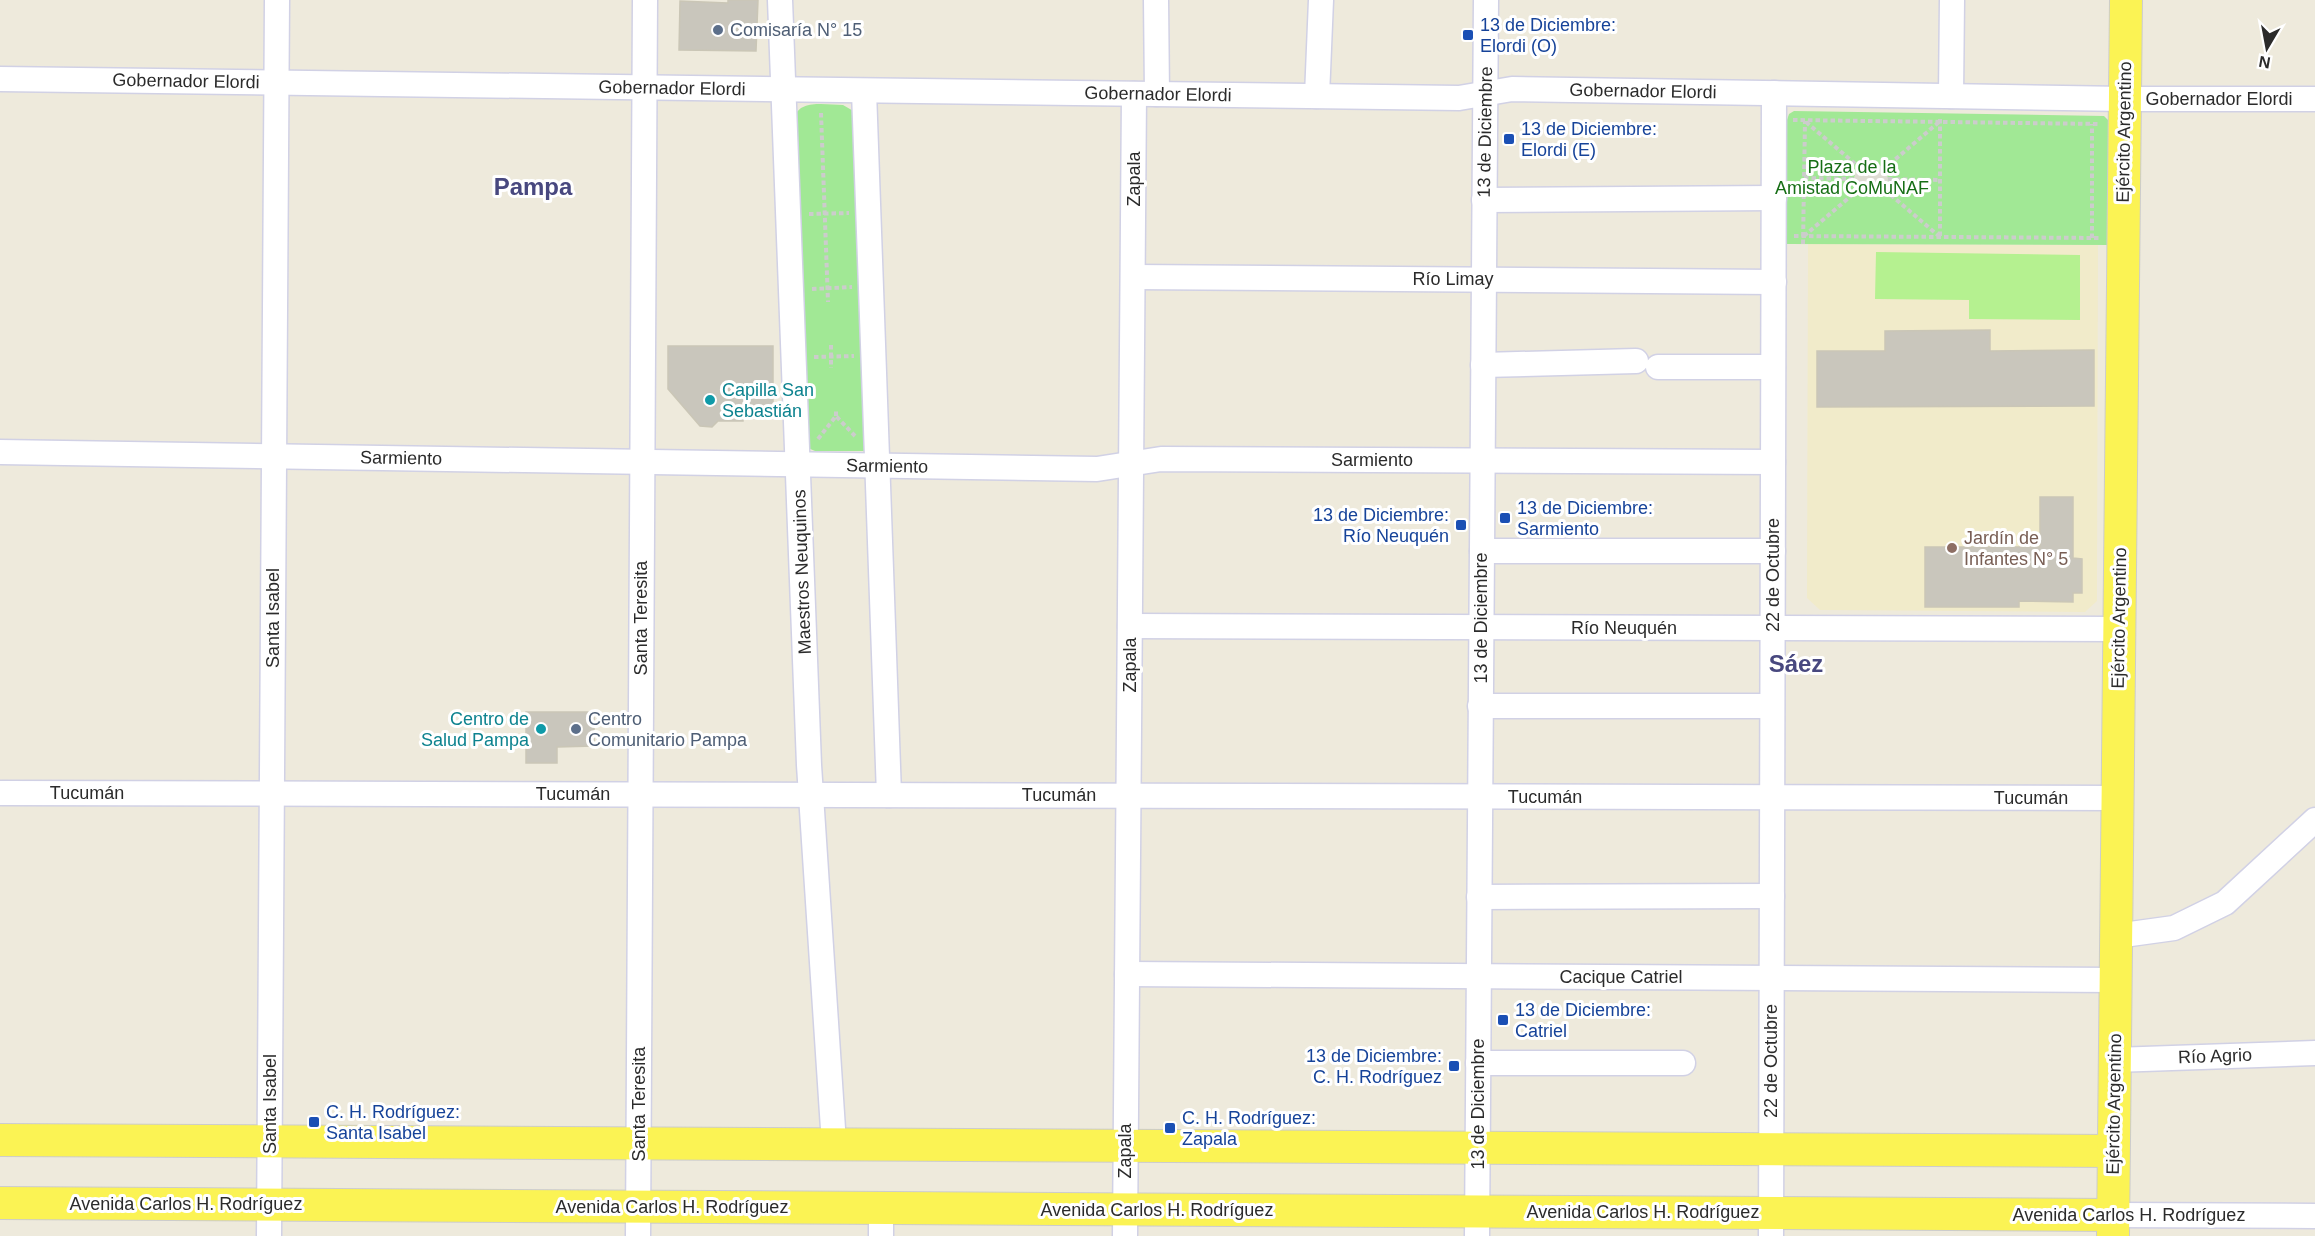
<svg xmlns="http://www.w3.org/2000/svg" width="2315" height="1236" viewBox="0 0 2315 1236" font-family="Arial,sans-serif">
<style>
.education{fill:#f1ebca}
.green{fill:#a1e895}
.pitch{fill:#b5f190}
.plaza{fill:#dedcd3}
.building{fill:#c9c6bc;stroke:#cac6b6;stroke-width:1.5}
.lines{fill:none;stroke-linecap:round;stroke-linejoin:round}
.minor-casing{stroke:#d1d1e5;stroke-width:27}
.major-casing{stroke:#ccc;stroke-width:34}
.path{stroke:#ccc;stroke-width:4;stroke-dasharray:4.5 3;stroke-linecap:butt}
.minor{stroke:#fff;stroke-width:24}
.major{stroke:#fbf354;stroke-width:32}
.service-dot{fill:#5c6f8a;stroke:#fff;stroke-width:2}
.transit-dot{fill:#1a4fb4;stroke:#fff;stroke-width:2}
.culture-dot{fill:#0f9aa8;stroke:#fff;stroke-width:2}
.education-dot{fill:#8d6e63;stroke:#fff;stroke-width:2}
.labels{text-anchor:middle;stroke-width:6;stroke-linejoin:round;paint-order:stroke}
.transit-label{font-size:18px;fill:#164399;stroke:#fff;text-anchor:start}
.service-label{font-size:18px;fill:#4e5e75;stroke:#fff;text-anchor:start}
.street-label{font-size:18px;fill:#2b2b2b;stroke:#fff}
.park-label{font-size:18px;fill:#166e15;stroke:#fff}
.culture-label{font-size:18px;fill:#0d838f;stroke:#fff;text-anchor:start}
.education-label{font-size:18px;fill:#785e54;stroke:#fff;text-anchor:start}
.district-label{font-size:24px;font-weight:bold;fill:#48487f;stroke:#fff}
</style>
<rect width="100%" height="100%" fill="#eeeadc"/>
<!-- education -->
<path class="education" d="M1808 244 2098 245 2097 601 2085 612 1820 610 1807 598Z"/>
<!-- green -->
<g class="green">
<path d="M843 105 855 112 866 451H815L808 448 795 117C799 99 828 105 843 105Z"/>
<path d="M1794 111 2104 116 2109 121 2112 245 1786 244 1787 120 1789 114Z"/>
</g>
<!-- pitch -->
<path class="pitch" d="M1876 252 2080 255V320L1969 319V300L1875 299Z"/>
<!-- plaza -->
<circle class="plaza" cx="1871" cy="180" r="17"/>
<!-- building -->
<g class="building">
<path d="M728 0H758L756 51 679 50 680 1 728 3Z"/>
<path d="M1990 330V351L2094 350V406L1817 407V351H1885V331Z"/>
<path d="M668 346H773V406H743V421H718L712 427 700 426 668 389Z"/>
<path d="M2040 497H2073V558L2082 559V593H2073V602L2019 601V607H1925V547H2040Z"/>
<path d="M526 712H594V746L557 747V763H526Z"/>
</g>
<g class="lines">
<!-- minor casing -->
<g class="minor-casing">
<g id="minor">
<path d="M780 0 809 765 834 1144"/>
<path d="M1156 0 1157 94"/>
<path d="M0 79 1459 98 1512 89 2125 99H2315"/>
<path d="M864 91 889 795"/>
<path d="M1317 96 1321 0"/>
<path d="M1951 96 1952 0"/>
<path d="M1484 200 1774 198"/>
<path d="M1133 277 1774 282"/>
<path d="M1483 365 1636 361"/>
<path d="M1658 367H1773"/>
<path d="M0 452 1097 469 1161 459 1773 462"/>
<path d="M1482 551H1773"/>
<path d="M1130 626 2119 629"/>
<path d="M1480 706H1772"/>
<path d="M0 793 2117 798"/>
<path d="M1479 897 1772 896"/>
<path d="M2116 936 2174 928 2225 903 2315 820"/>
<path d="M1127 974 2115 980"/>
<path d="M2114 1060 2315 1053"/>
<path d="M1478 1063H1683"/>
<path d="M881 1208V1236"/>
<path d="M2113 1215 2315 1216"/>
<path d="M269 1236 277 0"/>
<path d="M638 1236 645 0"/>
<path d="M1125 1236 1134 94"/>
<path d="M1477 1236 1486 0"/>
<path d="M1771 1236 1774 93"/>
</g>
</g>
<!-- major casing -->
<g class="major-casing">
<g id="major">
<path d="M0 1140 2113 1151"/>
<path d="M0 1203 2113 1215"/>
<path d="M2113 1235 2126 0"/>
</g>
</g>
<!-- path -->
<g class="path">
<path d="M821 113 828 302"/>
<path d="M1940 119V237"/>
<path d="M1793 120 2100 124"/>
<path d="M1806 122 1860 168"/>
<path d="M1884 169 1939 122"/>
<path d="M1804 178 1855 179"/>
<path d="M1888 179 1940 180"/>
<path d="M1885 190 1940 237"/>
<path d="M809 214 849 213"/>
<path d="M1794 236 2101 238"/>
<path d="M1804 236 1858 190"/>
<path d="M2092 238V124"/>
<path d="M1803 244 1805 121"/>
<path d="M812 289 852 287"/>
<path d="M831 345V368"/>
<path d="M814 357 854 356"/>
<path d="M836 416V410"/>
<path d="M818 439 836 416 855 436"/>
</g>
<!-- minor -->
<use href="#minor" class="minor"/>
<!-- major -->
<use href="#major" class="major"/>
</g>
<!-- markers -->
<g class="service-dot">
<circle cx="718" cy="30" r="6"/>
<circle cx="576" cy="729" r="6"/>
</g>
<g class="transit-dot">
<rect x="1462" y="29" width="12" height="12" rx="3"/>
<rect x="1503" y="133" width="12" height="12" rx="3"/>
<rect x="1499" y="512" width="12" height="12" rx="3"/>
<rect x="1455" y="519" width="12" height="12" rx="3"/>
<rect x="1497" y="1014" width="12" height="12" rx="3"/>
<rect x="1448" y="1060" width="12" height="12" rx="3"/>
<rect x="308" y="1116" width="12" height="12" rx="3"/>
<rect x="1164" y="1122" width="12" height="12" rx="3"/>
</g>
<g class="culture-dot">
<circle cx="710" cy="400" r="6"/>
<circle cx="541" cy="729" r="6"/>
</g>
<circle class="education-dot" cx="1952" cy="548" r="6"/>
<g class="labels">
<!-- transit labels -->
<g class="transit-label">
<text x="1480" y="31">13 de Diciembre:<tspan x="1480" dy="21">Elordi (O)</tspan></text>
<text x="1521" y="135">13 de Diciembre:<tspan x="1521" dy="21">Elordi (E)</tspan></text>
<text x="1517" y="514">13 de Diciembre:<tspan x="1517" dy="21">Sarmiento</tspan></text>
<text x="1449" y="521" text-anchor="end">13 de Diciembre:<tspan x="1449" dy="21">Río Neuquén</tspan></text>
<text x="1515" y="1016">13 de Diciembre:<tspan x="1515" dy="21">Catriel</tspan></text>
<text x="1442" y="1062" text-anchor="end">13 de Diciembre:<tspan x="1442" dy="21">C. H. Rodríguez</tspan></text>
<text x="326" y="1118">C. H. Rodríguez:<tspan x="326" dy="21">Santa Isabel</tspan></text>
<text x="1182" y="1124">C. H. Rodríguez:<tspan x="1182" dy="21">Zapala</tspan></text>
</g>
<!-- service labels -->
<g class="service-label">
<text x="730" y="36">Comisaría N° 15</text>
<text x="588" y="725">Centro<tspan x="588" dy="21">Comunitario Pampa</tspan></text>
</g>
<!-- street labels -->
<g class="street-label">
<text transform="translate(186 81) rotate(1)" y="6">Gobernador Elordi</text>
<text transform="translate(672 88) rotate(1)" y="6">Gobernador Elordi</text>
<text transform="translate(1643 91) rotate(1)" y="6">Gobernador Elordi</text>
<text transform="translate(1158 94) rotate(1)" y="6">Gobernador Elordi</text>
<text x="2219" y="105">Gobernador Elordi</text>
<text transform="translate(1485 132) rotate(-89)" y="6">13 de Diciembre</text>
<text transform="translate(2124 132) rotate(-89)" y="6">Ejército Argentino</text>
<text transform="translate(1134 179) rotate(-90)" y="6">Zapala</text>
<text x="1453" y="285">Río Limay</text>
<text transform="translate(401 458) rotate(1)" y="6">Sarmiento</text>
<text x="1372" y="466">Sarmiento</text>
<text transform="translate(887 466) rotate(1)" y="6">Sarmiento</text>
<text transform="translate(802 572) rotate(-92)" y="6">Maestros Neuquinos</text>
<text transform="translate(1773 575) rotate(-90)" y="6">22 de Octubre</text>
<text transform="translate(273 618) rotate(-90)" y="6">Santa Isabel</text>
<text transform="translate(641 618) rotate(-90)" y="6">Santa Teresita</text>
<text transform="translate(1481 618) rotate(-90)" y="6">13 de Diciembre</text>
<text transform="translate(2119 618) rotate(-89)" y="6">Ejército Argentino</text>
<text x="1624" y="634">Río Neuquén</text>
<text transform="translate(1130 665) rotate(-90)" y="6">Zapala</text>
<text x="87" y="799">Tucumán</text>
<text x="573" y="800">Tucumán</text>
<text x="1059" y="801">Tucumán</text>
<text x="1545" y="803">Tucumán</text>
<text x="2031" y="804">Tucumán</text>
<text x="1621" y="983">Cacique Catriel</text>
<text transform="translate(2215 1056) rotate(-2)" y="6">Río Agrio</text>
<text transform="translate(1771 1061) rotate(-90)" y="6">22 de Octubre</text>
<text transform="translate(270 1104) rotate(-90)" y="6">Santa Isabel</text>
<text transform="translate(639 1104) rotate(-90)" y="6">Santa Teresita</text>
<text transform="translate(1478 1104) rotate(-90)" y="6">13 de Diciembre</text>
<text transform="translate(2114 1104) rotate(-89)" y="6">Ejército Argentino</text>
<text transform="translate(1125 1151) rotate(-90)" y="6">Zapala</text>
<text x="186" y="1210">Avenida Carlos H. Rodríguez</text>
<text x="672" y="1213">Avenida Carlos H. Rodríguez</text>
<text x="1157" y="1216">Avenida Carlos H. Rodríguez</text>
<text x="1643" y="1218">Avenida Carlos H. Rodríguez</text>
<text x="2129" y="1221">Avenida Carlos H. Rodríguez</text>
</g>
<!-- park labels -->
<g class="park-label">
<text x="1852" y="173">Plaza de la<tspan x="1852" dy="21">Amistad CoMuNAF</tspan></text>
</g>
<!-- culture labels -->
<g class="culture-label">
<text x="722" y="396">Capilla San<tspan x="722" dy="21">Sebastián</tspan></text>
<text x="529" y="725" text-anchor="end">Centro de<tspan x="529" dy="21">Salud Pampa</tspan></text>
</g>
<!-- education labels -->
<g class="education-label">
<text x="1964" y="544">Jardín de<tspan x="1964" dy="21">Infantes N° 5</tspan></text>
</g>
<!-- district labels -->
<g class="district-label">
<text x="533" y="195">Pampa</text>
<text x="1796" y="672">Sáez</text>
</g>
</g>
<!-- north arrow -->
<g transform="translate(2267 48) rotate(190)" stroke="#ffffff" stroke-width="4.5" paint-order="stroke">
<path d="M0-4.5L10 22L0 15L-10 22Z" fill="#2b2b2b"/>
<text y="-9" font-size="16" font-weight="bold" text-anchor="middle" fill="#2b2b2b">N</text>
</g>
</svg>
